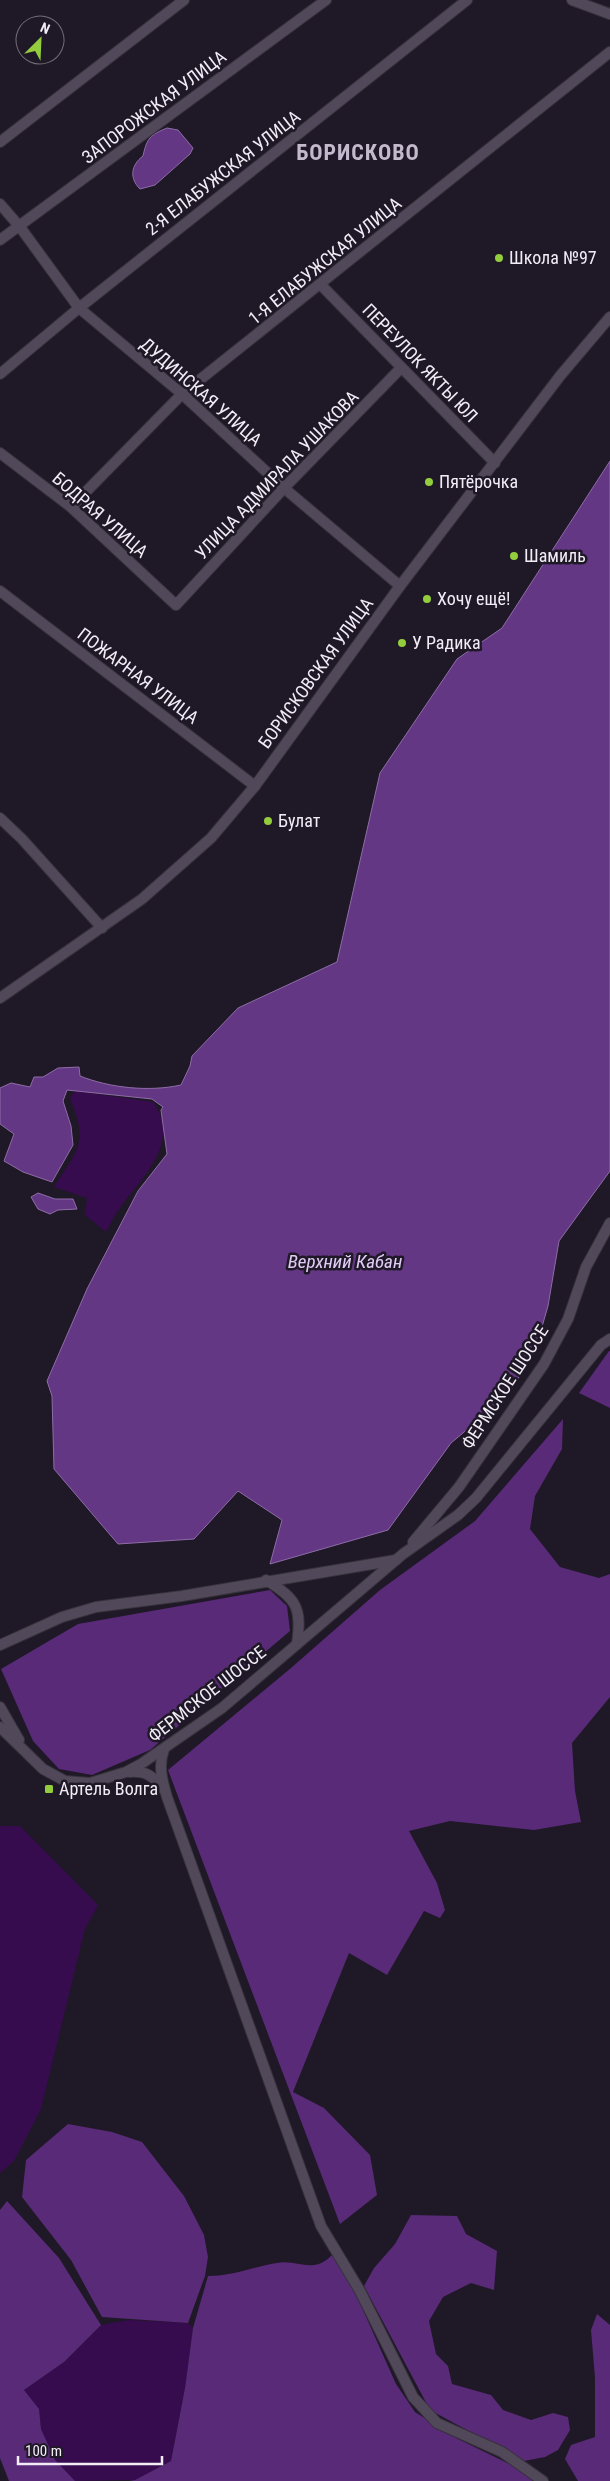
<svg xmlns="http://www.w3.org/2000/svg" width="610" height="2481" viewBox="0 0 610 2481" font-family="'Roboto Condensed',sans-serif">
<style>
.green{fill:#360c4e}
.forest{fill:#582a77}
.water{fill:#643785;stroke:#8e6da7}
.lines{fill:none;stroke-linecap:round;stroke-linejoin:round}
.minor-casing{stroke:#37323c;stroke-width:12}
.minor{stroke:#514959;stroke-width:10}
.poi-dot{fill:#93cd3e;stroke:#1f1826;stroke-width:2}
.labels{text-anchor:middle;stroke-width:5;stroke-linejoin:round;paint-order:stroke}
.street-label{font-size:18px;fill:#f1ecf6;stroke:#1f1826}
.poi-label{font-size:18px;fill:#f1ecf6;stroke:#1f1826;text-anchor:start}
.water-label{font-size:19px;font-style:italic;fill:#e2cbf7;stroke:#1f1826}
.district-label{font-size:22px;font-weight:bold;letter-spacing:1px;fill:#c4bace;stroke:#1f1826}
</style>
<rect width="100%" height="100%" fill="#1f1826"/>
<!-- green -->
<g class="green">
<path d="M75 1091 153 1102C182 1143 142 1177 120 1208 114 1215 111 1224 106 1232L85 1215 87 1198 54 1187C78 1149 89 1144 70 1098Z"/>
<path d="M0 1826H20L98 1905 85 1929 41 2109 14 2161 0 2173Z"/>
<path d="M129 2320 188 2323 193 2328 185 2388 171 2461 135 2480 75 2481 55 2461 41 2429 39 2409 24 2390 64 2362 101 2325Z"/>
</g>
<!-- forest -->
<g class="forest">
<path d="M609 1351H610V1408L579 1393Z"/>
<path d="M563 1419 562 1449 535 1496 530 1529 560 1567 599 1578 610 1574V1697L572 1743 575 1791 581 1822 534 1830 450 1821 409 1831 437 1883 445 1910 440 1918 424 1911 387 1975 349 1953 293 2092 324 2108 370 2155 377 2195 340 2224 168 1770 291 1668 380 1590 475 1521Z"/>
<path d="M270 1590 287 1606 290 1631 150 1750 92 1775 59 1769 33 1741 1 1669 78 1624Z"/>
<path d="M68 2124 112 2132 142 2142 184 2196 204 2235 208 2257 205 2276 188 2323 102 2317 71 2260 22 2197 26 2160Z"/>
<path d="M7 2201 59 2258 101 2325 64 2362 24 2390 39 2409 41 2429 55 2460 75 2481H9L0 2458V2210Z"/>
<path d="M411 2215 457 2216 466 2234 497 2251 494 2290 471 2283 443 2297 429 2321 436 2354 448 2366 452 2384 491 2395 503 2410 531 2420 553 2413 568 2417 570 2430 558 2450 545 2457 524 2461 430 2410 364 2286 374 2268 395 2244Z"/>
<path d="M332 2255 355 2292 396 2384 415 2412 458 2439 518 2468 533 2481H129L135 2480 171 2461 185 2388 193 2328 208 2276C234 2276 252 2267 277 2263 298 2259 313 2275 332 2255Z"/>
<path d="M597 2314 610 2325V2481H578L565 2459 571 2445 595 2437V2378L591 2330Z"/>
</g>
<!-- water -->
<g class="water">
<path d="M167 128 178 130 193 148 190 154 155 185 140 189C129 178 131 165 143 156 147 138 150 135 167 128Z"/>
<path d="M610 461V1171L559 1241 548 1306 535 1351 508 1395 451 1443 388 1530 270 1564 282 1520 238 1491 194 1539 118 1544 54 1469 52 1396 47 1381 87 1289 138 1191 167 1154 161 1110 163 1107 152 1099 67 1090 63 1101 71 1126 73 1145 52 1182 23 1172 4 1161 14 1134 0 1124V1088L11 1083 30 1087 34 1077H43L58 1068 79 1067 80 1076C110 1088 149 1092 181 1085L190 1066 192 1056 238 1008 337 962 380 773 457 659 502 628Z"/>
<path d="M38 1193 55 1199H73L77 1209 58 1210 50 1214 38 1209 31 1197Z"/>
</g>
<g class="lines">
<!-- minor casing -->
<g class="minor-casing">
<g id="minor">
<path d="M572 0 610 14"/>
<path d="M0 142 184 0"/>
<path d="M0 204 20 227 79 308 182 394 284 488 400 586"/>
<path d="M0 240 326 0"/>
<path d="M321 285 495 463"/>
<path d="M0 374 79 308 467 0"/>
<path d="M0 453 71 507 176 605 284 488 401 368"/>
<path d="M71 507 182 394 610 52"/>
<path d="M0 591 255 786"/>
<path d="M0 818 22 839 102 928"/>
<path d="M0 998 142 899 211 838 255 786 400 586 560 376 610 317"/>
<path d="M413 1542 459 1487 544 1364 568 1319 586 1267 610 1223"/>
<path d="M266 1580C297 1599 302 1608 297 1644"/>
<path d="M0 1645 62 1617 96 1607 182 1596 396 1560"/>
<path d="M0 1707 19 1740"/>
<path d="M0 1727 43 1769 65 1781 90 1783 126 1772 141 1764 222 1708 403 1554 458 1515 476 1498 601 1345 610 1339"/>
<path d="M164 1749C158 1766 162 1780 167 1797L321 2226 360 2291 413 2397 437 2423 502 2452 543 2481"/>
<path d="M130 1772C145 1771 153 1775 161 1788"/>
</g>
</g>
<!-- minor -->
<use href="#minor" class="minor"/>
</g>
<!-- markers -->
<g class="poi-dot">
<circle cx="499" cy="258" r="5"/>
<circle cx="429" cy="482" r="5"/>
<circle cx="514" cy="556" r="5"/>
<circle cx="427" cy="599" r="5"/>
<circle cx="402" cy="643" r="5"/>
<circle cx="268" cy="821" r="5"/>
<rect x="44" y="1784" width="10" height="10" rx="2.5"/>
</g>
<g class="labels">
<!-- street labels -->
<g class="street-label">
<text transform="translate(154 107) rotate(-37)" y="6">ЗАПОРОЖСКАЯ УЛИЦА</text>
<text transform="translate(223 173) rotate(-38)" y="6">2-Я ЕЛАБУЖСКАЯ УЛИЦА</text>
<text transform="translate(325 261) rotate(-39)" y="6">1-Я ЕЛАБУЖСКАЯ УЛИЦА</text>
<text transform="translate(420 363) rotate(46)" y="6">ПЕРЕУЛОК ЯКТЫ ЮЛ</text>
<text transform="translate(201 392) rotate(41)" y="6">ДУДИНСКАЯ УЛИЦА</text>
<text transform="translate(277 475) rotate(-46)" y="6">УЛИЦА АДМИРАЛА УШАКОВА</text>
<text transform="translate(100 515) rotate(41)" y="6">БОДРАЯ УЛИЦА</text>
<text transform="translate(316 673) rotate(-54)" y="6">БОРИСКОВСКАЯ УЛИЦА</text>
<text transform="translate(138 676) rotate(37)" y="6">ПОЖАРНАЯ УЛИЦА</text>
<text transform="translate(505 1387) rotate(-57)" y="6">ФЕРМСКОЕ ШОССЕ</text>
<text transform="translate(207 1694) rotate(-38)" y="6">ФЕРМСКОЕ ШОССЕ</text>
</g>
<!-- poi labels -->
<g class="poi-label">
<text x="509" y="264">Школа №97</text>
<text x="439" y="488">Пятёрочка</text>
<text x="524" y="562">Шамиль</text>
<text x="437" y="605">Хочу ещё!</text>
<text x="412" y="649">У Радика</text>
<text x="278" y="827">Булат</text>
<text x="59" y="1795">Артель Волга</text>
</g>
<!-- water labels -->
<g class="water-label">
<text x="345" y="1268">Верхний Кабан</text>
</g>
<!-- district labels -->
<g class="district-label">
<text x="358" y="160">БОРИСКОВО</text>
</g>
</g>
<!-- north arrow -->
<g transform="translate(40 40) rotate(24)"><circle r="24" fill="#1f1826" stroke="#736d79"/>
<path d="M0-4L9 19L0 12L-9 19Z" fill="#93cd3e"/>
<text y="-8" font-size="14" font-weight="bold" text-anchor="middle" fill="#f1ecf6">N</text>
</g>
<!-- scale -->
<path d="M18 2456v8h144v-8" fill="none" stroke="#f1ecf6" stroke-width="2.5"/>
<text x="25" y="2456" font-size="15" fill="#f1ecf6" stroke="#1f1826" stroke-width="4" paint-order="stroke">100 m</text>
</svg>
